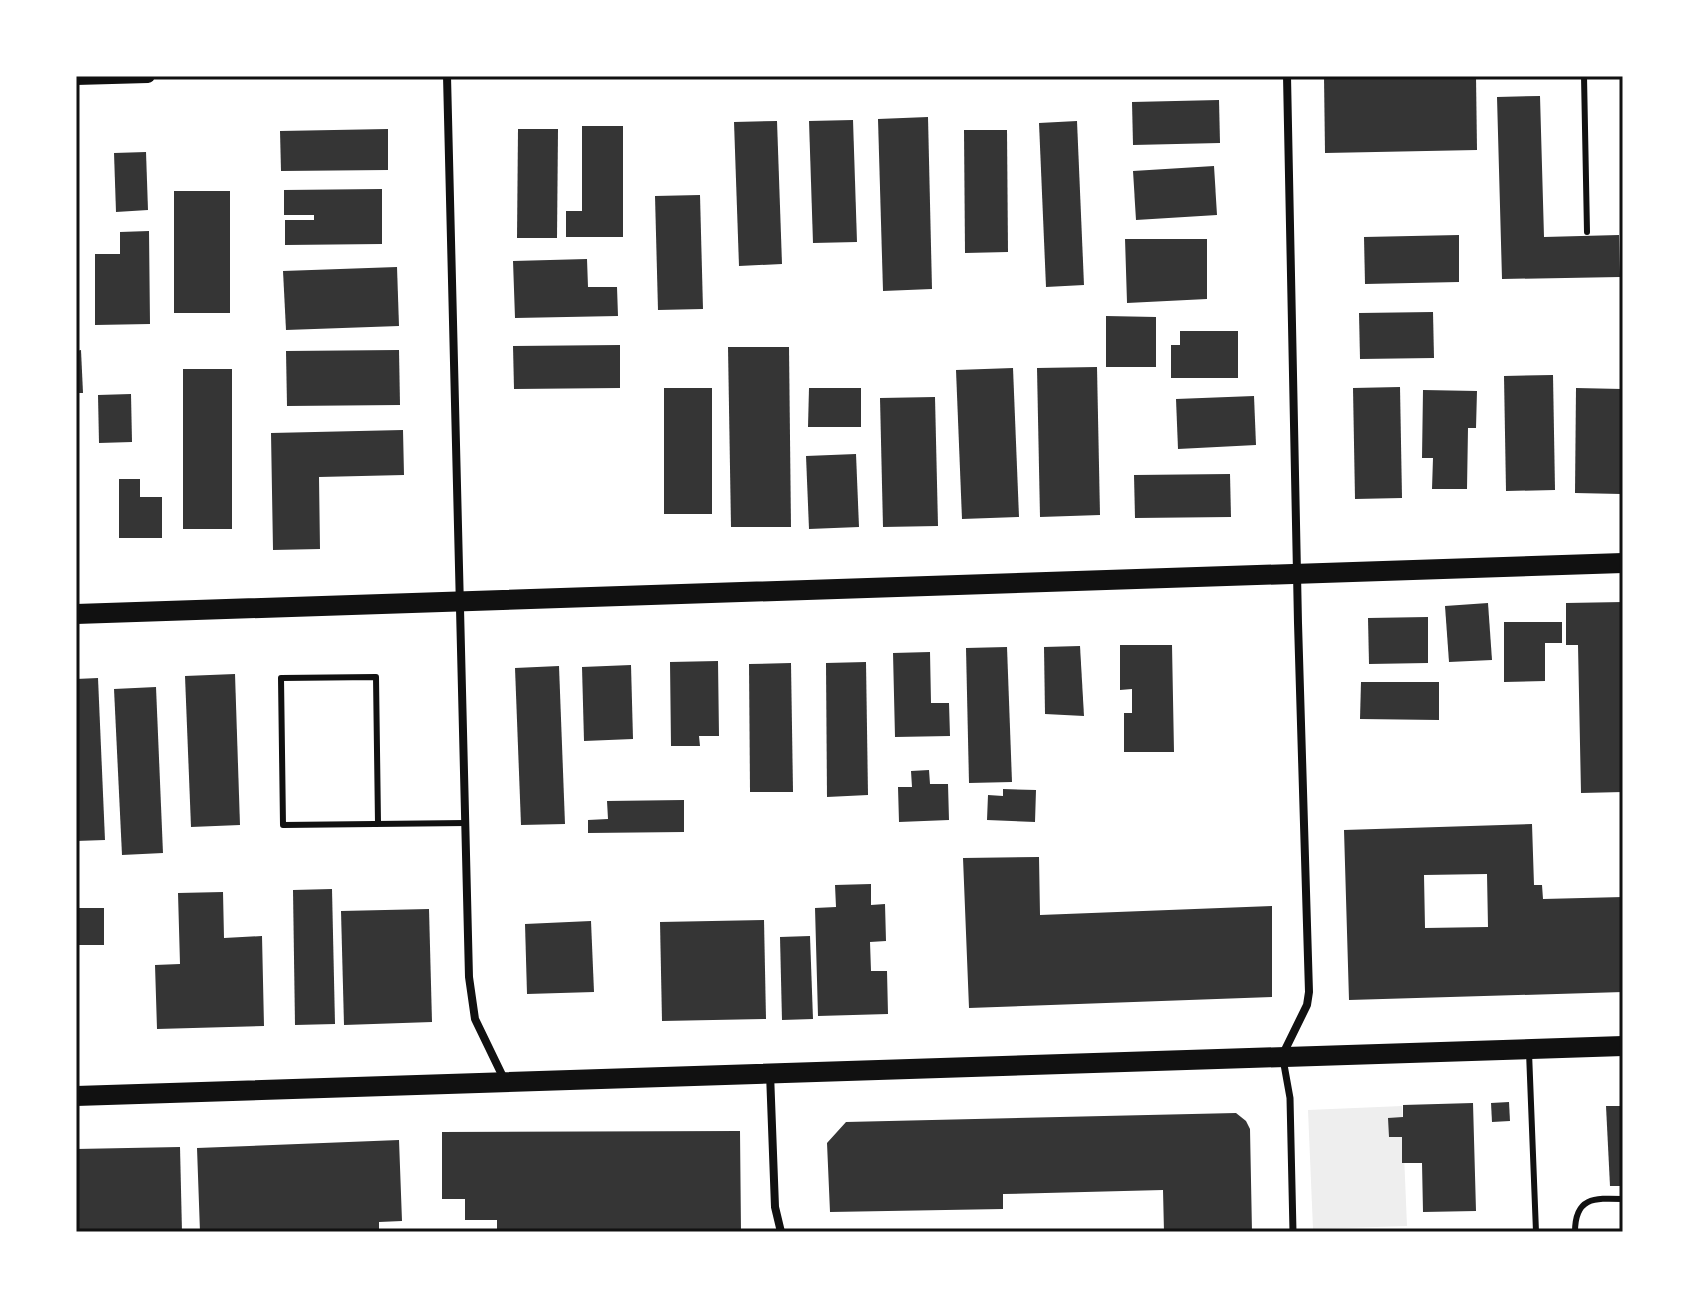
<svg xmlns="http://www.w3.org/2000/svg" width="1699" height="1308" viewBox="0 0 1699 1308" font-family="'Roboto Condensed',sans-serif">
<style>
.green{fill:#eee}
.building{fill:#353535;fill-rule:evenodd}
.lines{fill:none;stroke-linecap:round;stroke-linejoin:round}
.service{stroke:#111;stroke-width:6}
.pedestrian{stroke:#111;stroke-width:7}
.minor{stroke:#111;stroke-width:8}
.tertiary{stroke:#111;stroke-width:14}
.primary{stroke:#111;stroke-width:20}
.neatline{fill:none;stroke:#111;stroke-width:3}
</style>
<rect width="100%" height="100%" fill="#fff"/>
<!-- green -->
<path class="green" d="M1402 1106 1407 1226 1313 1229 1308 1110Z"/>
<!-- building -->
<g class="building">
<path d="M1324 76H1476L1477 150 1325 153Z"/>
<path d="M1540 96 1544 237 1619 235 1620 277 1502 279 1497 97Z"/>
<path d="M1219 100 1220 143 1133 145 1132 102Z"/>
<path d="M928 117 932 289 883 291 878 119Z"/>
<path d="M853 120 857 242 813 243 809 121Z"/>
<path d="M777 121 782 264 739 266 734 122Z"/>
<path d="M1077 121 1084 285 1046 287 1039 123Z"/>
<path d="M582 126H623V237H566V211H582Z"/>
<path d="M388 129V170L281 171 280 131Z"/>
<path d="M518 129H558L557 238H517Z"/>
<path d="M964 130H1007L1008 252 965 253Z"/>
<path d="M146 152 148 210 116 212 114 153Z"/>
<path d="M1214 166 1217 215 1136 220 1133 171Z"/>
<path d="M382 189V244L285 245V220H314V215H284V190Z"/>
<rect x="174" y="191" width="56" height="122"/>
<path d="M700 195 703 309 658 310 655 196Z"/>
<path d="M149 231 150 324 95 325V254H120V232Z"/>
<path d="M1459 235V282L1365 284 1364 237Z"/>
<path d="M1125 239H1207V299L1127 303Z"/>
<path d="M587 259 588 287H617L618 316 515 318 513 261Z"/>
<path d="M397 267 399 326 286 330 283 271Z"/>
<path d="M1433 312 1434 358 1360 359 1359 313Z"/>
<path d="M1106 316 1156 317V367H1106Z"/>
<path d="M1180 331H1238V378H1171V345H1180Z"/>
<path d="M620 345V388L514 389 513 346Z"/>
<path d="M728 347H789L791 527H731Z"/>
<path d="M81 350 83 393H76V351Z"/>
<path d="M399 350 400 405 287 406 286 351Z"/>
<path d="M1097 367 1100 515 1040 517 1037 368Z"/>
<path d="M1013 368 1019 517 962 519 956 370Z"/>
<rect x="183" y="369" width="49" height="160"/>
<path d="M1553 375 1555 490 1506 491 1504 376Z"/>
<path d="M1400 387 1402 498 1355 499 1353 388Z"/>
<rect x="664" y="388" width="48" height="126"/>
<path d="M809 388H861V427H808Z"/>
<path d="M1576 388 1622 389 1621 494 1575 493Z"/>
<path d="M1423 390 1477 391 1476 428H1468L1467 489H1432L1433 458H1422Z"/>
<path d="M131 394 132 442 99 443 98 395Z"/>
<path d="M1254 396 1256 445 1178 449 1176 399Z"/>
<path d="M935 397 938 526 883 527 880 398Z"/>
<path d="M403 430 404 475 319 477 320 549 273 550 271 433Z"/>
<path d="M856 454 859 527 809 529 806 456Z"/>
<path d="M1230 474 1231 517 1135 518 1134 475Z"/>
<path d="M119 479H140V497H162V538H119Z"/>
<path d="M1623 602V792L1581 793 1578 645H1566V603Z"/>
<path d="M1488 603 1492 660 1449 662 1445 606Z"/>
<path d="M1428 617V663L1369 664 1368 618Z"/>
<path d="M1504 622H1562V643H1545V681L1504 682Z"/>
<path d="M1120 645H1172L1174 752H1124V713H1132V689L1120 690Z"/>
<path d="M1080 646 1084 716 1045 714 1044 647Z"/>
<path d="M1007 647 1012 782 969 783 966 648Z"/>
<path d="M930 652 931 703H949L950 736 895 737 893 653Z"/>
<path d="M718 661 719 736H699L700 746H671L670 662Z"/>
<path d="M866 662 868 795 827 797 826 663Z"/>
<path d="M791 663 793 792H750L749 664Z"/>
<path d="M631 665 633 739 584 741 582 667Z"/>
<path d="M559 666 565 824 521 825 515 668Z"/>
<path d="M235 674 240 825 191 827 185 676Z"/>
<path d="M98 678 105 840 76 841V679Z"/>
<path d="M1361 682H1439V720L1360 719Z"/>
<path d="M156 687 163 853 122 855 114 689Z"/>
<path d="M929 770 930 784H948L949 820 899 822 898 787H912L911 771Z"/>
<path d="M1003 789 1036 790 1035 822 987 820 988 795 1003 796Z"/>
<path d="M684 800V832L588 833V820L608 819 607 801Z"/>
<path d="M1532 824 1534 885H1542L1543 899 1623 897V992L1349 1000 1344 830ZM1487 874 1488 927 1425 928 1424 875Z"/>
<path d="M1039 857 1040 915 1272 906V997L969 1008 963 858Z"/>
<path d="M871 884V905L885 904 886 941 870 942 871 971H887L888 1014 818 1016 815 908 836 907 835 885Z"/>
<path d="M332 889 335 1024 295 1025 293 890Z"/>
<path d="M223 892 224 938 262 936 264 1026 157 1029 155 965 180 964 178 893Z"/>
<rect x="76" y="908" width="28" height="37"/>
<path d="M429 909 432 1022 344 1025 341 911Z"/>
<path d="M764 920 766 1019 662 1021 660 922Z"/>
<path d="M591 921 594 992 527 994 525 924Z"/>
<path d="M810 936 813 1019 782 1020 780 937Z"/>
<path d="M1509 1102 1510 1121 1492 1122 1491 1103Z"/>
<path d="M1473 1103 1476 1211 1423 1212 1422 1163H1402V1137H1389L1388 1118 1403 1117V1105Z"/>
<path d="M1606 1106H1623V1186H1610Z"/>
<path d="M1236 1113 1246 1121 1250 1129 1252 1232H1164L1163 1190 1003 1194V1209L830 1212 827 1143 846 1122Z"/>
<path d="M740 1131 741 1232H497V1220H465V1199H442V1132Z"/>
<path d="M399 1140 402 1221 379 1222V1232H200L197 1148Z"/>
<path d="M180 1147 182 1232H76V1149Z"/>
</g>
<g class="lines">
<!-- service -->
<g class="service">
<path d="M1584 76 1587 232"/>
<path d="M378 823 376 677 281 678 283 825 466 823"/>
<path d="M1529 1052 1536 1232"/>
<path d="M1575 1232C1575 1197 1594 1198 1623 1199"/>
</g>
<!-- pedestrian -->
<path class="pedestrian" d="M1283 1059 1290 1098 1293 1232"/>
<!-- minor -->
<g class="minor">
<path d="M447 76 469 977 475 1019 504 1079"/>
<path d="M1282 1056 1307 1005 1309 992 1298 623 1287 76"/>
<path d="M770 1073 775 1207 781 1232"/>
</g>
<!-- tertiary -->
<path class="tertiary" d="M76 78 148 76"/>
<!-- primary -->
<g class="primary">
<path d="M76 614 1623 563"/>
<path d="M76 1096 1623 1046"/>
</g>
</g>
<!-- border -->
<rect width="1699" height="1308" fill="none" stroke="#ffffff" stroke-width="156"/>
<rect x="78" y="78" width="1543" height="1152" class="neatline"/>
</svg>
